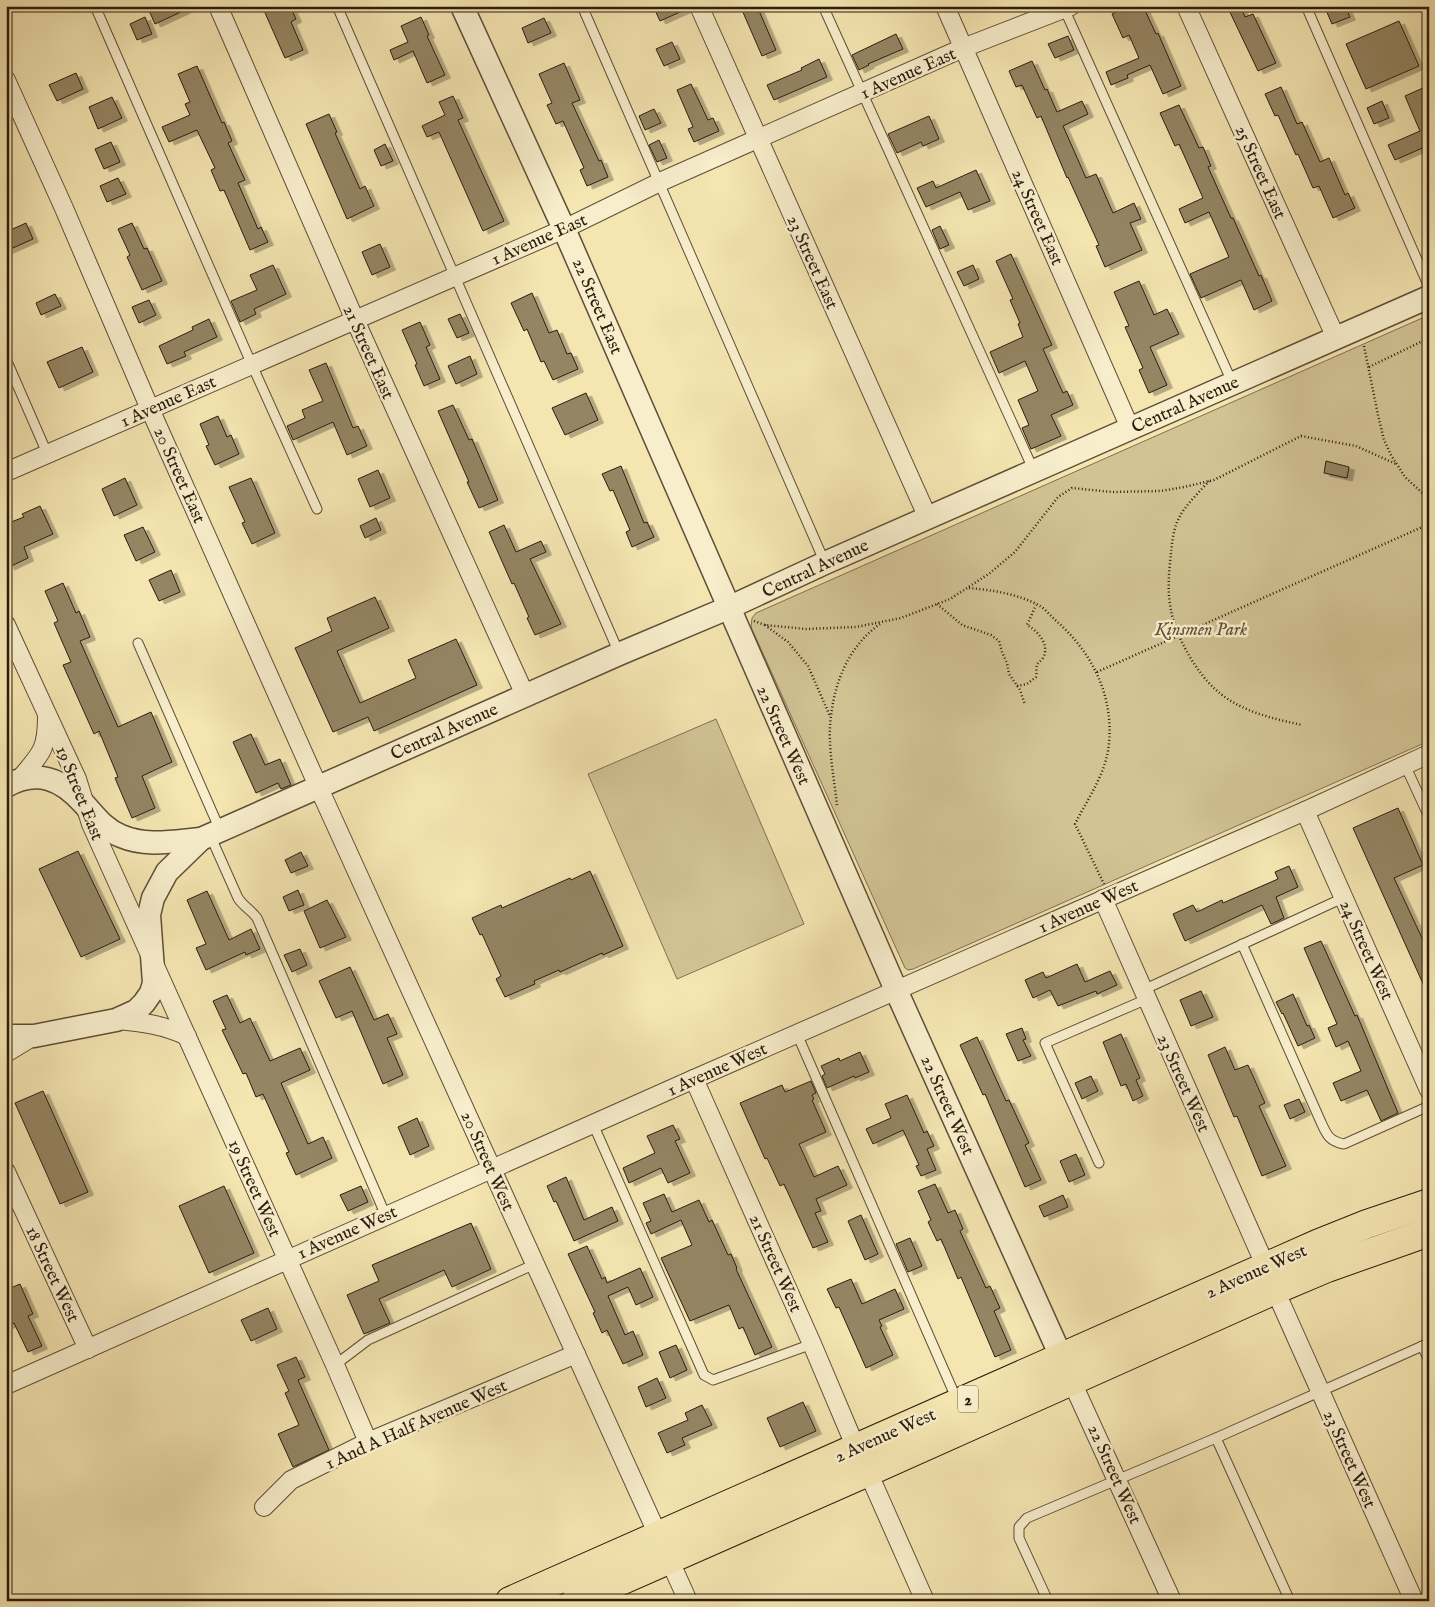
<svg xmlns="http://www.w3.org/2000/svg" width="1435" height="1607" viewBox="0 0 1435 1607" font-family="'IM FELL English',serif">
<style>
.green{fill:#d2c395;stroke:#807052}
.building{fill:#948563;stroke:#2d1c0e;filter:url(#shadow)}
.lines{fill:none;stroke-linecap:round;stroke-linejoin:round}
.service-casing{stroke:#5f4e37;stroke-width:11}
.minor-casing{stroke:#5f4e37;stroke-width:20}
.tertiary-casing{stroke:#5f4e37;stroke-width:25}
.trunk-casing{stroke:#2d1c0e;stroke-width:30}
.path{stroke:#2d1c0e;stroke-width:2.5;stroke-dasharray:1 2.5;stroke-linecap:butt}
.service{stroke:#f8eecc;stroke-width:9}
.minor{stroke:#f8eecc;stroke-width:18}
.tertiary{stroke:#f8eecc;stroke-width:22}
.trunk{stroke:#f4e5b1;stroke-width:28}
.labels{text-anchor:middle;stroke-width:5;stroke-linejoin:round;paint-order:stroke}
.shield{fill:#f8eecc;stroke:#6a5b47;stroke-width:1}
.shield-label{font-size:16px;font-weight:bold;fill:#2d1c0e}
.street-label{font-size:18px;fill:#2d1c0e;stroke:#f8eecc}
.park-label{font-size:18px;font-style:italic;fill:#5f4e36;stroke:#f8eecc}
</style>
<defs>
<filter id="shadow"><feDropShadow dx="5.5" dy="3" stdDeviation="0" flood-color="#0004"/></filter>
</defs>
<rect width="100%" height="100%" fill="#f4e5b1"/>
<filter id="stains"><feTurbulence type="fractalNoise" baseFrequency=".004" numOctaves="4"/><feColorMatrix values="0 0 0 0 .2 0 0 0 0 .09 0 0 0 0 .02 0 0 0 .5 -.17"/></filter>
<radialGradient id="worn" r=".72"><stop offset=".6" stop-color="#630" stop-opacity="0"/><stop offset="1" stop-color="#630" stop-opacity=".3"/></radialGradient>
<!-- green -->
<g class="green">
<path d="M1429 315V741L913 969 908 970 905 968 751 627 752 618 756 613Z"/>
<path d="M716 719 804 924 677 979 588 774Z"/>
</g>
<!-- building -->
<g class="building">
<path d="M147 6H194L155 24Z"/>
<path d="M262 6H290L296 19 291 22 303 50 285 58Z"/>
<path d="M653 6H689V8L660 21Z"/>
<path d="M751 6H757L776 50 762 56 742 10Z"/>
<path d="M1130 6H1143L1156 34 1158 33 1181 86 1163 94 1150 65 1127 75 1128 78 1111 85 1106 72 1139 58 1129 35 1123 38 1112 14Z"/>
<path d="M1227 6H1240L1245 17 1253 14 1276 63 1258 71Z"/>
<path d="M1334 6H1345L1350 17 1332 24 1326 10Z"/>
<path d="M145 17 152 34 137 40 130 24Z"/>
<path d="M421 17 429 35 427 36 445 75 427 83 413 51 394 60 390 50 408 42 401 26Z"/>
<path d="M544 18 551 33 528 43 522 28Z"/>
<path d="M1399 21 1419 66 1366 89 1346 44Z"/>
<path d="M896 34 903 49 868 64 869 65 859 70 852 55Z"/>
<path d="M1068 36 1074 50 1055 58 1048 44Z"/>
<path d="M672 42 680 59 664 66 656 49Z"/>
<path d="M819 59 827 77 774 100 767 85 802 70 801 68Z"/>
<path d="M1032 61 1045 90 1047 89 1057 112 1082 101 1088 114 1063 126 1086 178 1096 174 1113 213 1134 203 1141 219 1130 223 1142 250 1105 267 1096 246 1099 245 1068 177 1067 178 1041 116 1037 118 1022 85 1016 87 1009 71Z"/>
<path d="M564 63 580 100 572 103 599 161 601 160 608 177 587 186 580 170 584 168 563 121 556 124 547 105 552 103 539 74Z"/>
<path d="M197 66 222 123 224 122 232 141 228 143 245 180 238 183 258 229 261 227 268 242 250 250 224 190 220 191 211 170 215 168 197 130 169 142 162 127 190 115 185 104 190 102 178 74Z"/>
<path d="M76 73 83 89 57 101 49 85Z"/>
<path d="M691 84 708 120 713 118 719 131 694 142 688 129 693 127 677 90Z"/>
<path d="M1281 87 1297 124 1302 122 1320 162 1329 158 1345 195 1348 193 1355 208 1333 218 1319 186 1313 188 1298 154 1296 155 1278 115 1275 116 1265 94Z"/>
<path d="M1423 88 1429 100V151L1427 146 1395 160 1388 145 1420 131 1405 96Z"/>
<path d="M453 96 463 118 458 120 504 221 483 231 439 132 427 137 422 126 445 115 439 102Z"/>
<path d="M112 97 122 118 98 129 89 107Z"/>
<path d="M1382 101 1389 118 1374 124 1367 108Z"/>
<path d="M1179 105 1199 148 1203 147 1211 166 1208 167 1231 218H1233L1259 276 1261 275 1272 301 1254 310 1241 280 1201 298 1190 274 1229 257 1209 212 1185 223 1179 209 1203 198 1179 144 1175 146 1160 113Z"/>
<path d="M654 109 661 123 645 130 639 116Z"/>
<path d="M329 114 337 132 335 133 360 189 365 186 374 206 347 219 306 124Z"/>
<path d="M929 116 939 139 923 146 921 142 897 153 888 134Z"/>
<path d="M659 140 667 158 657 162 649 145Z"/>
<path d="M111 142 120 162 104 169 95 149Z"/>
<path d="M385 144 393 161 381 166 374 150Z"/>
<path d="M976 170 990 201 968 210 960 192 926 207 917 188 933 181 936 188Z"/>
<path d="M118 178 126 194 107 202 100 186Z"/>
<path d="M26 223 33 239 6 251V232Z"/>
<path d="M132 223 144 249 147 248 162 281 142 290 127 257 130 255 118 229Z"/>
<path d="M940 226 949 245 940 249 932 230Z"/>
<path d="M380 244 390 267 372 275 362 252Z"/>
<path d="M1011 254 1052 345 1043 349 1063 393 1067 391 1073 405 1051 415 1061 436 1031 449 1022 428 1029 425 1018 400 1038 391 1025 361 999 373 990 352 1023 337 1018 324 1020 323 1010 300 1013 299 996 261Z"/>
<path d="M273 265 286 294 254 309 256 314 240 322 231 301 257 290 250 275Z"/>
<path d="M973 265 979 279 964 286 957 272Z"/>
<path d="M1139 281 1154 315 1167 309 1179 334 1150 347 1167 385 1149 393 1139 370 1143 368 1125 327 1129 326 1114 292Z"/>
<path d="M532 293 549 333 557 330 567 354 571 353 578 369 553 380 544 361 541 362 527 329 524 331 511 303Z"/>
<path d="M55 294 61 306 41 315 36 303Z"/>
<path d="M149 300 156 315 139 323 132 307Z"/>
<path d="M460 314 469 333 457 338 448 319Z"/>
<path d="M209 319 217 337 184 352 186 356 167 364 159 346 193 330 192 327Z"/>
<path d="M420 322 430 345 426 347 440 379 424 386 415 365 417 364 402 330Z"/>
<path d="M82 347 93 372 59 388 47 362Z"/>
<path d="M470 356 477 374 456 384 448 366Z"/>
<path d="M326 363 353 428 358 426 367 446 347 455 333 422 293 440 287 426 305 418 302 410 323 401 309 370Z"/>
<path d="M586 393 598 420 565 435 552 408Z"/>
<path d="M453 405 469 440 472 439 498 500 479 508 467 482H469L438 411Z"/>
<path d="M218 416 227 437 231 435 239 454 215 465 206 446 209 445 200 424Z"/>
<path d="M1326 461 1349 467 1347 478 1324 473Z"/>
<path d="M621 466 644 523 647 522 654 537 632 547 626 532 630 530 613 490 610 491 602 474Z"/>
<path d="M378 470 390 498 370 507 358 479Z"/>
<path d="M125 478 137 505 114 516 102 489Z"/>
<path d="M251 478 275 533 252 544 242 523 245 522 229 487Z"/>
<path d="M40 506 53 534 24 547 28 558 9 567 6 560V524L24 517 22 514Z"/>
<path d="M376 518 381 530 365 538 360 526Z"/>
<path d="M504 525 516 552 541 541 546 552 530 559 561 624 535 635 527 618 529 617 514 583 512 584 489 532Z"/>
<path d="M143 527 155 552 136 561 124 535Z"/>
<path d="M171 570 180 592 159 601 149 580Z"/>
<path d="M63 583 76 613 79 611 90 637 80 641 118 727 151 712 172 762 142 776 155 808 132 818 115 778 118 777 99 731 94 734 63 665 71 662 54 623 58 621 45 591Z"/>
<path d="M375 597 389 628 337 651 360 703 416 678 408 660 456 639 477 685 374 731 368 717 333 732 295 648 332 631 327 618Z"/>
<path d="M251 734 265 765 280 759 291 785 281 789 278 783 256 793 233 742Z"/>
<path d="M1398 808 1423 865 1394 878 1429 953V997L1353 828Z"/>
<path d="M78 851 120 939 81 957 39 869Z"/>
<path d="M301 852 308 866 291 873 285 860Z"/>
<path d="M1289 866 1298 887 1276 897 1284 918 1271 924 1262 905 1185 941 1173 914 1193 905 1197 912 1222 900 1223 903 1278 879 1275 872Z"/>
<path d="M590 871 623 946 603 955 602 953 560 972 559 970 534 981 535 984 505 997 496 979 501 976 482 934 480 935 472 918 501 905 502 908 570 878 571 880Z"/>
<path d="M298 890 304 905 289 911 283 897Z"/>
<path d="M207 891 229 940 251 929 260 949 246 955 245 952 206 970 196 948 206 944 187 900Z"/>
<path d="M327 900 346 937 320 948 304 911Z"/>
<path d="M1321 941 1355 1016 1357 1015 1398 1113 1381 1121 1367 1090 1341 1101 1333 1083 1361 1071 1348 1041 1336 1047 1328 1028 1337 1024 1304 948Z"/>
<path d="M300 949 307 965 292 972 284 955Z"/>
<path d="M1077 964 1085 982 1110 971 1117 985 1097 994 1096 991 1058 1006 1050 990 1033 998 1025 980 1043 972 1046 978Z"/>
<path d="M350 967 374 1020 388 1014 397 1034 387 1038 403 1075 383 1084 352 1011 336 1018 319 981Z"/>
<path d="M1201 991 1213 1017 1191 1026 1180 1000Z"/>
<path d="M1293 994 1307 1026 1309 1025 1315 1038 1298 1046 1283 1013 1282 1014 1276 1002Z"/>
<path d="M227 995 240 1023 250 1018 270 1061 300 1048 310 1070 281 1083 308 1144 323 1137 332 1158 296 1175 286 1153 289 1152 263 1094 256 1097 246 1073 243 1074 222 1030 226 1029 213 1001Z"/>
<path d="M1022 1028 1026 1039 1023 1040 1031 1056 1018 1061 1006 1034Z"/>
<path d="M1121 1034 1140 1078 1136 1080 1143 1096 1133 1101 1126 1084 1121 1086 1103 1042Z"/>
<path d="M977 1037 1006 1101 1009 1100 1029 1143 1025 1145 1041 1180 1025 1187 985 1094 983 1095 960 1045Z"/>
<path d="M1225 1047 1235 1070 1248 1065 1265 1103 1259 1106 1286 1166 1262 1176 1237 1116 1234 1117 1208 1055Z"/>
<path d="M860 1052 869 1072 855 1078 854 1076 827 1088 822 1076 825 1074 821 1066 839 1058 840 1061Z"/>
<path d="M1091 1076 1098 1091 1082 1099 1075 1083Z"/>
<path d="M811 1081 816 1093 812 1095 814 1099 812 1100 826 1132 799 1144 814 1177 838 1166 847 1185 816 1199 821 1211 815 1213 828 1242 813 1248 784 1184 780 1186 767 1158 765 1159 740 1103 782 1085 785 1092Z"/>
<path d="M43 1091 88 1192 60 1204 15 1103Z"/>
<path d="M907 1095 924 1133 927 1131 934 1146 927 1149 936 1170 921 1176 916 1166 919 1165 903 1130 873 1144 866 1129 891 1118 885 1104Z"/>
<path d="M1299 1099 1305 1112 1290 1119 1284 1105Z"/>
<path d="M417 1118 429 1146 410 1155 398 1127Z"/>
<path d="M673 1125 680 1139 675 1141 690 1173 668 1183 661 1168 629 1183 623 1168 655 1153 647 1136Z"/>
<path d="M1076 1154 1085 1175 1069 1182 1060 1161Z"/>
<path d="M566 1177 584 1220 612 1207 618 1221 574 1241 556 1201 554 1202 547 1186Z"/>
<path d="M935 1184 948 1213 955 1210 963 1229 960 1231 986 1288 990 1286 1000 1308 994 1311 1011 1350 995 1357 961 1277 958 1279 941 1239 937 1241 928 1222 931 1220 918 1191Z"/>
<path d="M224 1186 254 1253 209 1273 179 1206Z"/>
<path d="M361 1186 368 1202 348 1211 340 1195Z"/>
<path d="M664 1194 672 1212 699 1200 709 1222 712 1220 728 1255 731 1254 737 1268 736 1269 772 1347 755 1355 743 1327 739 1329 729 1305 690 1321 661 1258 692 1245 681 1220 651 1234 646 1223 651 1221 643 1203Z"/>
<path d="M1063 1195 1068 1207 1044 1217 1039 1206Z"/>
<path d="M861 1215 878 1254 865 1260 848 1221Z"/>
<path d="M471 1223 491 1269 452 1287 444 1270 379 1299 390 1323 364 1334 347 1295 379 1281 372 1265Z"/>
<path d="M910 1238 922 1266 908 1272 896 1244Z"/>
<path d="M587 1246 602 1279 605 1277 607 1283 640 1268 653 1297 636 1305 628 1287 608 1296 625 1335 633 1331 643 1355 623 1364 607 1330 602 1333 593 1313 595 1312 568 1254Z"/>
<path d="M851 1279 862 1304 895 1289 904 1309 879 1320 882 1326 880 1327 893 1355 866 1368 839 1307 836 1308 827 1289Z"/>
<path d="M20 1284 33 1314 28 1316 42 1346 28 1352 14 1323 6 1326V1290Z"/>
<path d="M268 1308 277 1329 251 1341 241 1320Z"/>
<path d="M676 1345 687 1370 670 1378 659 1352Z"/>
<path d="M296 1357 305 1377 298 1380 329 1450 293 1467 278 1434 299 1425 285 1393 289 1391 277 1365Z"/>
<path d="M657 1378 666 1398 646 1407 638 1387Z"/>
<path d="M803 1402 816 1431 780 1447 767 1418Z"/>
<path d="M702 1405 712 1425 682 1438 685 1445 667 1453 658 1433 688 1420 685 1413Z"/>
</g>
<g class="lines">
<!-- service casing -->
<g class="service-casing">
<g id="service">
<path d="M95 6 252 365 317 509"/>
<path d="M337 6 619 653"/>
<path d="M582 6 825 563"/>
<path d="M823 6 1034 471"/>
<path d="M1063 6 1232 382"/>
<path d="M1306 6 1429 287"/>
<path d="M6 359 47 453"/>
<path d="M138 643 220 830"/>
<path d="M1405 765 1429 817"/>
<path d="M210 835 238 898C243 906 251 910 257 918L386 1216"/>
<path d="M1242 944 1320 1120C1326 1133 1328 1141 1344 1144L1429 1106"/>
<path d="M1143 990 1343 898"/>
<path d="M797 1034 957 1400"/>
<path d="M593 1124 704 1375 713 1380 812 1344"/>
<path d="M1099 1163 1045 1043 1147 999"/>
<path d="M1422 1346 1429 1360"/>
<path d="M335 1365 368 1340 535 1264"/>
<path d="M1216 1438 1290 1601"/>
<path d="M1048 1601 1019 1538V1527L1027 1518 1216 1438 1429 1343"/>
</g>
</g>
<!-- minor casing -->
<g class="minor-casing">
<g id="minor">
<path d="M218 6 355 320 525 695"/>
<path d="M699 6 928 518"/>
<path d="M945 6 1130 428"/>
<path d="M1186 6 1336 338"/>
<path d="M6 80 63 206 150 409 318 786 658 1535"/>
<path d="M6 472 564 229 660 182 963 48 1071 6"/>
<path d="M6 625 77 779 91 824 335 1365 368 1442"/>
<path d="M19 780C39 755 47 752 47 718"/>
<path d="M1305 811 1429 1090"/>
<path d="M1103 899 1266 1267"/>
<path d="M117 1020C142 1022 164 1025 187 1036"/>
<path d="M6 1053 34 1036"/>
<path d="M694 1079 812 1344 856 1448"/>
<path d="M6 1172 88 1349"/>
<path d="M1275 1290 1414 1601"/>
<path d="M1072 1382 1172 1601"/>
<path d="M6 1385 694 1079 1305 811 1429 754"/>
<path d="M868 1472 925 1601"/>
<path d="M264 1507 291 1480 368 1442 576 1354"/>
<path d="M669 1559 688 1601"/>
</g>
</g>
<!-- tertiary casing -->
<g class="tertiary-casing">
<g id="tertiary">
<path d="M462 6 564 229 896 990 1068 1372"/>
<path d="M6 786C37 769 61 778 84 804 95 816 105 830 121 836 146 847 175 841 201 839"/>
<path d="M6 1036H34L116 1020 136 1011 144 1003 151 993 154 983 149 915 153 898 167 872 201 839 619 654 728 608 825 563 1429 297"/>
</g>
</g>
<!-- trunk casing -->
<g class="trunk-casing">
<g id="trunk">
<path d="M510 1601 1317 1244 1367 1224 1429 1203"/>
<path d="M575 1601 868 1472 1275 1290 1327 1268 1429 1232"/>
</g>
</g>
<!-- path -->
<g class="path">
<path d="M1364 346 1378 415 1384 440 1391 455 1405 477 1429 499"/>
<path d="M1369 367 1429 338"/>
<path d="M1209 481C1201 490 1185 506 1180 516 1174 526 1172 541 1171 553 1169 571 1167 591 1171 610 1175 635 1196 672 1215 689 1239 711 1270 718 1302 725"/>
<path d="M969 588C992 590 1019 594 1040 606 1045 609 1050 615 1054 619 1093 652 1116 699 1108 751 1103 778 1087 800 1075 824L1104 884"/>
<path d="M937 604 962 625 991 635 999 641 1002 652 1007 663 1009 674 1020 690 1025 705"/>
<path d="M754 621 765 625 806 629 856 627 901 618 950 599 990 573 1015 552 1058 497 1072 488 1112 492 1161 491 1184 487 1214 480 1301 436 1356 446 1396 464"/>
<path d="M765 625 788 642 808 666 830 716"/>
<path d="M1097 672 1429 524"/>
<path d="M1017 686 1027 684 1036 677C1037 673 1036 668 1037 665 1038 662 1041 661 1043 658 1050 645 1039 632 1027 625L1036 605"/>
<path d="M837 805C834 777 827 743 831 716 835 680 850 645 880 624"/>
</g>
<!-- service -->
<use href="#service" class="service"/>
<!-- minor -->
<use href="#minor" class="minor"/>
<!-- tertiary -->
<use href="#tertiary" class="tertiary"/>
<!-- trunk -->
<use href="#trunk" class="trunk"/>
</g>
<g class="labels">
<!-- shield labels -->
<rect class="shield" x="958" y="1385.5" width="20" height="27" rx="4"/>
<g class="shield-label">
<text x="968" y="1405">2</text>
</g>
<!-- street labels -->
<g class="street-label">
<text transform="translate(908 73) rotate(-24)" y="6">1 Avenue East</text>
<text transform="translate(1261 172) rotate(66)" y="6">25 Street East</text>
<text transform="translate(1038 217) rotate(66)" y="6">24 Street East</text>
<text transform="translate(539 239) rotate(-24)" y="6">1 Avenue East</text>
<text transform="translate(813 262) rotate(66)" y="6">23 Street East</text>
<text transform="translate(598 306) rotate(67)" y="6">22 Street East</text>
<text transform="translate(369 352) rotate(66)" y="6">21 Street East</text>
<text transform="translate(168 401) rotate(-24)" y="6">1 Avenue East</text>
<text transform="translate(1185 404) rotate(-24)" y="6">Central Avenue</text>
<text transform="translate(180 475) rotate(66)" y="6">20 Street East</text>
<text transform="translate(815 568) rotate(-25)" y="6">Central Avenue</text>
<text transform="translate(444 731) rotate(-24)" y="6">Central Avenue</text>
<text transform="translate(784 735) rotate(66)" y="6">22 Street West</text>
<text transform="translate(80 793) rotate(68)" y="6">19 Street East</text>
<text transform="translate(1088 906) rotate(-24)" y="6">1 Avenue West</text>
<text transform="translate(1367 950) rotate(66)" y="6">24 Street West</text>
<text transform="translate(717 1069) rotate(-24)" y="6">1 Avenue West</text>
<text transform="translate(1184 1083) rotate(66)" y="6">23 Street West</text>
<text transform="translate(948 1105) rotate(66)" y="6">22 Street West</text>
<text transform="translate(488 1161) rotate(66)" y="6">20 Street West</text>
<text transform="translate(255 1188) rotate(66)" y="6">19 Street West</text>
<text transform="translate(347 1232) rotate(-24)" y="6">1 Avenue West</text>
<text transform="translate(776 1263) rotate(66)" y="6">21 Street West</text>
<text transform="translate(1256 1271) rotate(-24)" y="6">2 Avenue West</text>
<text transform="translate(53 1274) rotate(65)" y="6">18 Street West</text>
<text transform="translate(416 1424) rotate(-24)" y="6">1 And A Half Avenue West</text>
<text transform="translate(885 1435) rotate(-24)" y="6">2 Avenue West</text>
<text transform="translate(1350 1459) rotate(66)" y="6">23 Street West</text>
<text transform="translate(1115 1474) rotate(66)" y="6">22 Street West</text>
</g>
<!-- park labels -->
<g class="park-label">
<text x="1201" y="635">Kinsmen Park</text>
</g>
</g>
<!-- margin -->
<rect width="1435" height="1607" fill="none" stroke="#f4e5b1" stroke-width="25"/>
<rect x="8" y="8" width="1420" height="1592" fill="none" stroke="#2d1c0e" stroke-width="2.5"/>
<rect x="12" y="12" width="1410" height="1582" fill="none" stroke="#2d1c0e"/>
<rect width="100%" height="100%" filter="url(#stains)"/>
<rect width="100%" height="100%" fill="url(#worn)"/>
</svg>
